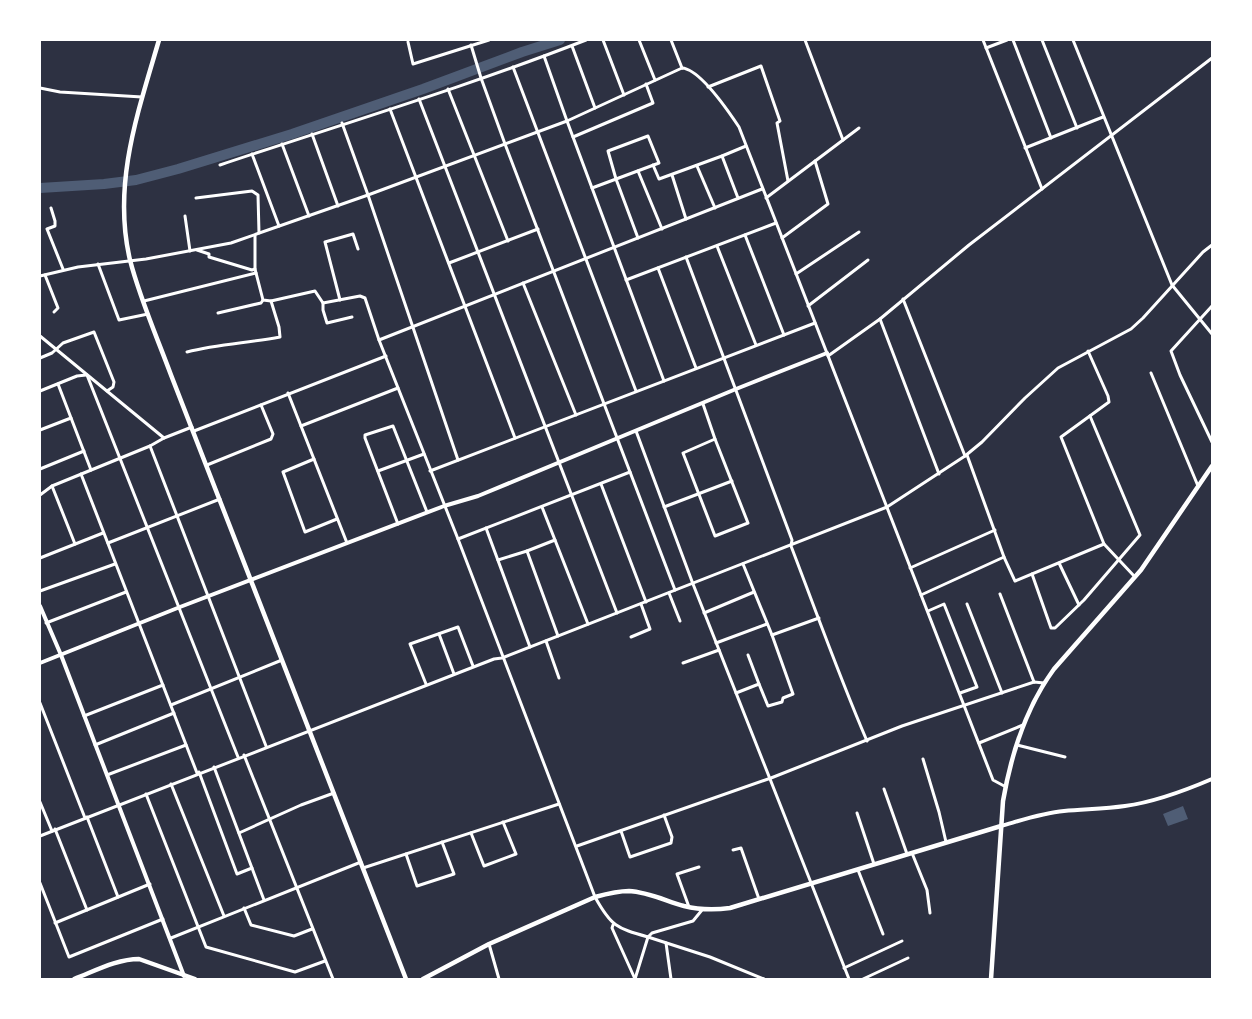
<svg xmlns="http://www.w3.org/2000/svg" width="1252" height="1019" viewBox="0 0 1252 1019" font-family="Overpass,sans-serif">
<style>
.water{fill:#4f5d75}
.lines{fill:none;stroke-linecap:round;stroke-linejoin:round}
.river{stroke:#4f5d75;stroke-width:10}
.minor{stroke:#fff;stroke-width:3}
.tertiary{stroke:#fff;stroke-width:4}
.secondary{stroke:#fff;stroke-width:4.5}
</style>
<rect width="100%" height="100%" fill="#2d3142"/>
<!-- water -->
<path class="water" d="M1183 806 1188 819 1168 826 1163 814Z"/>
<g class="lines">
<!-- river -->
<path class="river" d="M40 188 104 184 136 180 178 169 292 134 423 89 522 52 560 40"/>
<!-- minor -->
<g class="minor">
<path d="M603 40 624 95"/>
<path d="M639 40 655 80"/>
<path d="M671 40 682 68"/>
<path d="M805 40 843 140"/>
<path d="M983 40 1042 189"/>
<path d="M1013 40 1051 138"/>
<path d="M1042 40 1077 128"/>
<path d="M1073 40 1172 285 1212 334"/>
<path d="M408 42 413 64 489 40"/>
<path d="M471 45 481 78 505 144 675 590"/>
<path d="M572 46 595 108"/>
<path d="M986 48 1007 40"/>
<path d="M544 56 567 121 664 381"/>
<path d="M513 67 636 391"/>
<path d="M708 87 761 66 780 121 777 123 788 181"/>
<path d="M40 88 60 92 142 97"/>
<path d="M448 89 508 241"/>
<path d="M419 99 617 613"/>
<path d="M390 109 515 438"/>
<path d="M342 123 368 195 458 460"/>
<path d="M312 134 338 206"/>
<path d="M573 137 653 103 646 84"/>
<path d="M282 144 309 216"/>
<path d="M1025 148 1103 117"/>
<path d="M252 154 279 226"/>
<path d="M722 156 738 198"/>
<path d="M220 165C342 124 466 87 586 40"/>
<path d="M653 165 659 179 722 156 746 146"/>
<path d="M697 166 715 208"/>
<path d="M638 171 662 229"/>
<path d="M672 175 686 219"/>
<path d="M592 188 659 163 648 136 608 151 616 179 638 238"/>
<path d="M196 198 252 191 258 195 259 233"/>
<path d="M766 198 859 128"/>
<path d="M51 208 55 221V226L47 229 63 269"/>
<path d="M185 216 190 251"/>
<path d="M255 235V269"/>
<path d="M745 235 784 335"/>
<path d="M782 238 828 204 815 161"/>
<path d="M717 246 756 345"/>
<path d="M197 250 209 254V257L252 270 255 269 263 300 271 301 315 291 323 303 360 296 365 298 379 340 458 539 595 897C611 926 616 928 648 937L652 933 693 921 702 910"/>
<path d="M686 257 792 540 791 546C816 611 839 676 867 741"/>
<path d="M449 263 538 229"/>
<path d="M98 264 119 320 148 314"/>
<path d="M658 268 696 368"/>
<path d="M796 274 859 232"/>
<path d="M45 275 58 308 54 312"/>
<path d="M40 276 78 267 146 259 231 243 368 195 567 121 682 68C700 69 729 112 739 127L993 780 1006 787"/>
<path d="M626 280 776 223"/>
<path d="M523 283 576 415"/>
<path d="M903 299 965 456"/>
<path d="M340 300 325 242 353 234 358 249"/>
<path d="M144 301 256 273"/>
<path d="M323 303V310L327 323 352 317"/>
<path d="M808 306 868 260"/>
<path d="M1212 306 1171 351 1180 375 1212 442"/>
<path d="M218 313 261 303 263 300"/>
<path d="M880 319 939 474"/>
<path d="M40 336 164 438"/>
<path d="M379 340 762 189"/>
<path d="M1088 351 1108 396 1109 402 1061 437 1104 544 1135 577"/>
<path d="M187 352C218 344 249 343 280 337L279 327 271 301"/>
<path d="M828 356 880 319 969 245 1212 58"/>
<path d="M40 358 52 353 63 343 94 332 114 382 113 387 107 391"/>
<path d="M1151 373 1198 486"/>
<path d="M87 375 238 757"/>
<path d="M58 384 91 470"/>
<path d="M40 391 77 376 86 375"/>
<path d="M288 393 347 543"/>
<path d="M703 404 715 439"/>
<path d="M301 426 398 388"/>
<path d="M40 430 71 418"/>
<path d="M194 431 386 356"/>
<path d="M636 431 693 584 849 979"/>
<path d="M715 439 748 523 715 536 683 453Z"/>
<path d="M150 446 266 746"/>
<path d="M314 459 283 472 305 532 337 519"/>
<path d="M207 465 271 439 273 434 261 405"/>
<path d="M40 469 84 451"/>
<path d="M378 471 424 454"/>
<path d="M430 471 815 323"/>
<path d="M81 474 197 773"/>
<path d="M601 484 646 602"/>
<path d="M52 486 75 544"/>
<path d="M40 495 52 486 150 446 164 438 192 427"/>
<path d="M542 507 588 624"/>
<path d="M664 507 732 481"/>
<path d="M398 524 365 438V435L393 426 427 512"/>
<path d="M486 528 530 647"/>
<path d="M458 539 630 472"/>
<path d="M108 543 220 499"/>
<path d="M527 551 555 540"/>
<path d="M1004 557 1015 581 1104 544"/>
<path d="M40 558 103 533"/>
<path d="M498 560 527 551 558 636"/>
<path d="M1059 563 1079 605"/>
<path d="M743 564 772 635 793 694 783 698 782 702 768 706 759 684"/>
<path d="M910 568 995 530"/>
<path d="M1032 574 1051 628H1055L1084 600 1140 535 1090 416"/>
<path d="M40 591 115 564"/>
<path d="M669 593 680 621"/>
<path d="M1000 594 1034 682"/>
<path d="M921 595 1004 557 967 455"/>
<path d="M967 604 1002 693"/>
<path d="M928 611 944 604 977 687 960 693"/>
<path d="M704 613 754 592"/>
<path d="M46 623 126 592"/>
<path d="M439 634 454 674"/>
<path d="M772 635 819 618"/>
<path d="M631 637 650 629 641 604"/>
<path d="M546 641 559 678"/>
<path d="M716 643 767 624"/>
<path d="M683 663 719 650"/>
<path d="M426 684 410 644 458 627 473 666"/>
<path d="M736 693 759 684 748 655"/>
<path d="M40 703 85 818"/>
<path d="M171 705 282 660"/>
<path d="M84 716 163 685"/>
<path d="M979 743 1023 725"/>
<path d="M95 745 174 713"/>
<path d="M1017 745 1065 757"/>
<path d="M244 755 333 979"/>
<path d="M923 759 939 812 946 842"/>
<path d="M214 767 264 900"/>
<path d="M199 772 237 874 252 868"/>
<path d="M107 775 186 745"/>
<path d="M171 784 224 916"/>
<path d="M884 789 907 854"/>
<path d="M146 794 206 947 295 972 325 961"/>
<path d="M40 802 52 831"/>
<path d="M857 813 874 864"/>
<path d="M87 817 118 897"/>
<path d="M55 829 87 910"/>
<path d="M621 831 630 857 671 843 672 837 664 815"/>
<path d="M239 833 301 805 334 793"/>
<path d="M471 833 484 866 516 854 503 822"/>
<path d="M40 836 494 659 502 658 887 507 965 456 982 442 1025 398 1058 368 1131 329 1143 318 1203 252 1212 245"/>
<path d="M577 846 771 778 902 726 1034 682 1044 683"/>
<path d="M733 850 741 848 759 899"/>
<path d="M912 853 927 890 930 913"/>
<path d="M406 854 417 886 454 874 442 842"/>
<path d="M363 868 559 804"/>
<path d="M858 870 883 934"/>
<path d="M40 883 69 957 163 919"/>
<path d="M689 907 677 874 699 867"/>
<path d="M244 908 251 925 294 936 312 929"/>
<path d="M55 923 150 884"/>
<path d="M613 925 612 928 635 979"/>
<path d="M171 938 361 862"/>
<path d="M666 943 671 979"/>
<path d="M489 944 499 979"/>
<path d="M844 968 902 941"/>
<path d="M635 979 648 937 710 957 764 979"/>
<path d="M863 979 908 958"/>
</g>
<!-- tertiary -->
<g class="tertiary">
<path d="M40 606 61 655 184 976"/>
<path d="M40 663 180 607 444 506 478 496 736 389 827 353"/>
<path d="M1001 826C1022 820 1042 813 1064 811 1084 809 1104 809 1125 806 1155 802 1184 791 1212 779"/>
</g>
<!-- secondary -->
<g class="secondary">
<path d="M159 40C138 112 112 184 130 260 140 299 157 337 171 375L406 979"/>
<path d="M74 979C95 971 117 959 139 959L195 979"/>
<path d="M423 979 489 944 595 897C606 894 617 891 629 891 648 892 666 901 684 906 700 910 715 910 730 908L1001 826"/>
<path d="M991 979 1003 801C1011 755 1026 707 1054 669L1141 570 1212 466"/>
</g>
</g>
<!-- border -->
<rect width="1252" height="1019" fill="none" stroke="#ffffff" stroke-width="82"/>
</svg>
